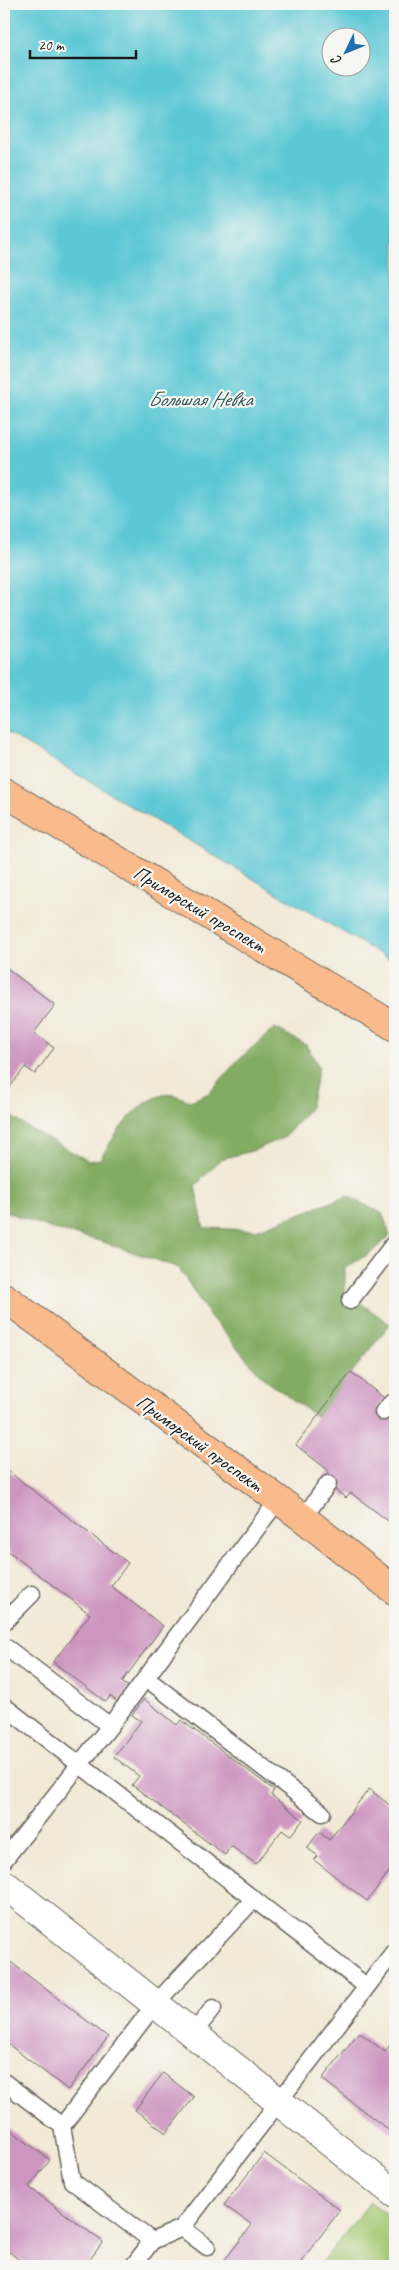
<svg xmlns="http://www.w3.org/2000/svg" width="399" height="2270" viewBox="0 0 399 2270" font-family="Caveat,sans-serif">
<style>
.green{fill:#a4c770;stroke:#607246}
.forest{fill:#83ac62;stroke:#50643f}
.water{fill:#5cc8d5;stroke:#3c7278;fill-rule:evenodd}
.building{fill:#cd96c1}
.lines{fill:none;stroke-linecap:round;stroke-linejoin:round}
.service-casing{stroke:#67645d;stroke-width:19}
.minor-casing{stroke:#67645d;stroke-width:30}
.primary-casing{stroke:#67645d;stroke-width:30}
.service{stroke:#fff;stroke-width:16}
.minor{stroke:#fff;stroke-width:28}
.primary{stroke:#fabb8c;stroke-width:28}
.labels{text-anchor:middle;stroke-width:4.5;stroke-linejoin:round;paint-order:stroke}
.street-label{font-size:20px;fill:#1c1c1c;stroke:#f6f6f2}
.water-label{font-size:21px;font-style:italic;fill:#32585d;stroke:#f6f6f2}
</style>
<rect width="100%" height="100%" fill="#f6f6f2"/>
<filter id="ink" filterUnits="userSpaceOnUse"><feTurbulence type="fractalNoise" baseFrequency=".02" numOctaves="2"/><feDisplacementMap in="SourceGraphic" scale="10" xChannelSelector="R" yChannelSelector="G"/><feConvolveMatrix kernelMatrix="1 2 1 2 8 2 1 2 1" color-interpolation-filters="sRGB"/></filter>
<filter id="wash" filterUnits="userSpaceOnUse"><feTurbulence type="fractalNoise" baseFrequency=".0096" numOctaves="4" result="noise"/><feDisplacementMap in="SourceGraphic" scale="20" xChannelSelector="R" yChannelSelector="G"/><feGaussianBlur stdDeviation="1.12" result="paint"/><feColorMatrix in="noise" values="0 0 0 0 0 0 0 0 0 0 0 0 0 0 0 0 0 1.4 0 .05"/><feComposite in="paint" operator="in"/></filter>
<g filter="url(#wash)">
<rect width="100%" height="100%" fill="#f2e9d6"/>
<!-- green -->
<path class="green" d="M370 2202 395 2220V2266H319Z"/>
<!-- forest -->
<path class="forest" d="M275 1028 306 1045 319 1067 310 1107 285 1137 255 1150 221 1159 195 1186 204 1228 256 1230 348 1196 383 1214 390 1236 369 1254 345 1268V1292L390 1324 317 1417 264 1379 209 1315 179 1268 100 1241 50 1228 4 1211V1111L30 1129 89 1161 100 1159C115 1135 136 1099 168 1094 175 1094 184 1099 190 1101L209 1093 238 1060Z"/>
<!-- water -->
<path class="water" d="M4 4H395V963L4 731ZM332 38H362V68H332Z"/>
<g id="blocks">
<!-- building -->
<g class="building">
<path d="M4 966 55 1005 34 1033 54 1048 35 1074 25 1067 4 1095Z"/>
<path d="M351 1372 384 1398 377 1408 395 1421V1526L351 1493 346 1498 322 1480 329 1471 296 1445Z"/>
<path d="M4 1468 128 1563 111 1586 163 1626 122 1682 130 1688 118 1702 110 1696 106 1702 53 1662 90 1614 8 1551 4 1556Z"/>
<path d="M144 1699 177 1725 181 1720 274 1790 271 1795 303 1820 290 1836 282 1830 256 1864 231 1846 225 1855 132 1785 139 1776 114 1757 141 1721 132 1715Z"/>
<path d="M369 1789 395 1809V1864L367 1901 314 1860 318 1856 307 1848 319 1832 329 1840Z"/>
<path d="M4 1957 108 2037 68 2090 4 2041Z"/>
<path d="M359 2032 385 2052 395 2038V2135L322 2079Z"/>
<path d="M163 2073 194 2097 166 2133 135 2110Z"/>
<path d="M4 2125 50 2160 29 2187 103 2242 85 2266H27L4 2248Z"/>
<path d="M264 2153 340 2210 298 2266H220L252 2225 224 2205Z"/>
</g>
</g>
</g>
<g filter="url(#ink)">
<use href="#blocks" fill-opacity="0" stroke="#67645d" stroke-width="1"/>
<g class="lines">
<!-- service casing -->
<g class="service-casing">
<g id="service">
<path d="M350 1301 395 1242"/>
<path d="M383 1412 390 1404 395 1402"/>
<path d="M303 1518 328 1484"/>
<path d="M4 1622 32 1594"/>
<path d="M4 1646 110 1726"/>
<path d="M146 1678 322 1813"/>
<path d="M4 1706 366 1986"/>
<path d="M4 1860 110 1726 278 1500"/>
<path d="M193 2034 213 2008"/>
<path d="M4 2082 62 2126 72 2181 152 2241 182 2228"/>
<path d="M62 2126 155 2004 254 1899"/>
<path d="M207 2247 182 2228 395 1950"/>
<path d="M133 2266 152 2241"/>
</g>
</g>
<!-- minor casing -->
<g class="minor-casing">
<path id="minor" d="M4 1884 395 2194"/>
</g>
<!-- primary casing -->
<g class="primary-casing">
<g id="primary">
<path d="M4 792 395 1027"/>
<path d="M4 1297 303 1518 395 1591"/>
</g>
</g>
<!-- service -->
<use href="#service" class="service"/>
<!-- minor -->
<use href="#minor" class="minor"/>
<!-- primary -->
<use href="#primary" class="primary"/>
</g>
</g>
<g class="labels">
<!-- street labels -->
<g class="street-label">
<text transform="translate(200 909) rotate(31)" y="7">Приморский проспект</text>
<text transform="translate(200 1443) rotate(36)" y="7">Приморский проспект</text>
</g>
<!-- water labels -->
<g class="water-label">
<text x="200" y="406">Большая Невка</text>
</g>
</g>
<!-- margin -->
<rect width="399" height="2270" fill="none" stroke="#f6f6f2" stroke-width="20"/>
<!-- north arrow -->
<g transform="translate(346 52) rotate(227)"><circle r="24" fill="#f6f6f2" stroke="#9f9f9c"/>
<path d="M0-4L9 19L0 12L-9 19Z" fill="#1f6fb2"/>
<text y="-8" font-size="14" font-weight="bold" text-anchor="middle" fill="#1c1c1c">С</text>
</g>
<!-- scale -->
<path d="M30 50v8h106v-8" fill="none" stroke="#1c1c1c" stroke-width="2.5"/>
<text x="38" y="50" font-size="15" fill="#1c1c1c" stroke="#f6f6f2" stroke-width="4" paint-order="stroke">20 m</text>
</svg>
